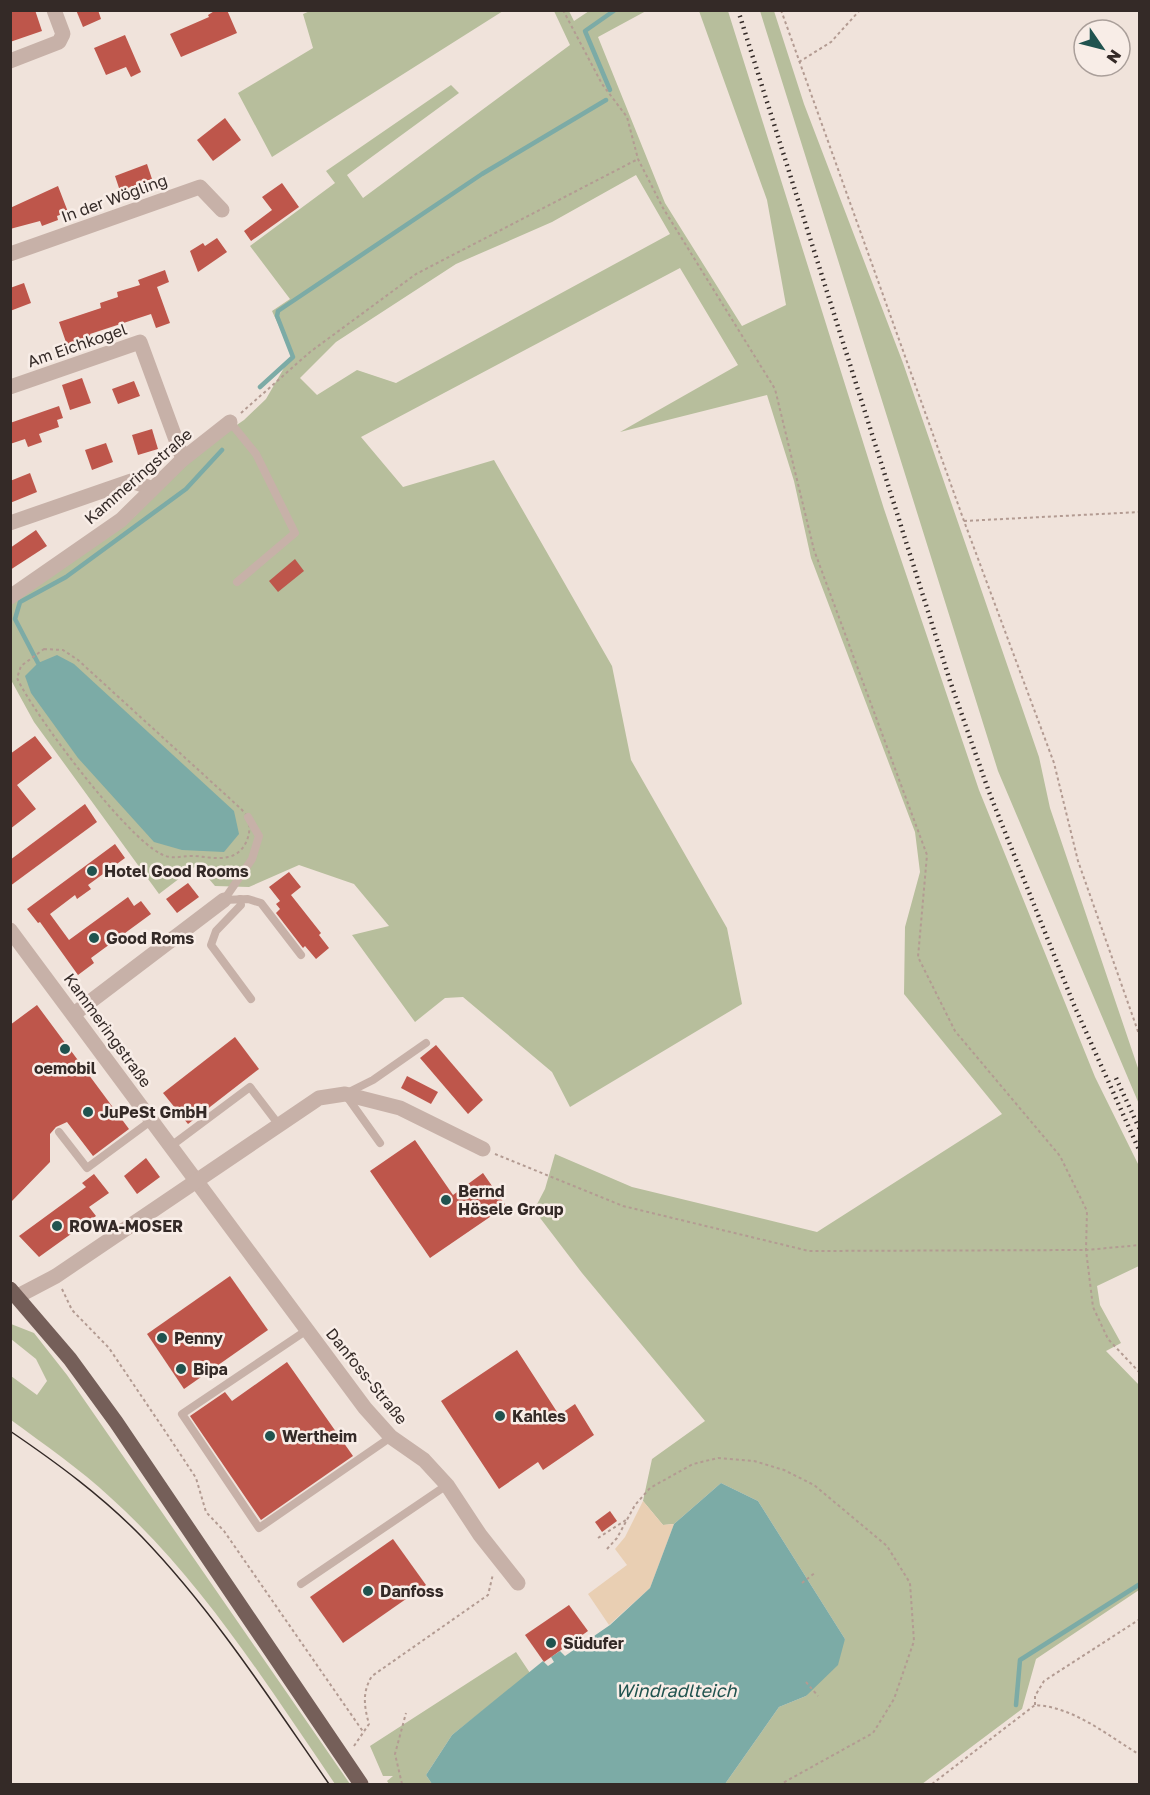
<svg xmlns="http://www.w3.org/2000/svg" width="1150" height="1795" viewBox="0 0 1150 1795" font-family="'Golos Text',sans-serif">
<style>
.green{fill:#b7be9c;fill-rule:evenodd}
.sand{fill:#e9cfb3}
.water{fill:#7caba6}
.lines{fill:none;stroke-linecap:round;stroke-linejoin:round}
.stream{stroke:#7caba6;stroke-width:4.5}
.building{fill:#be564b}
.path{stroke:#b39b92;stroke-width:2;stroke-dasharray:3 3;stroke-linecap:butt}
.lane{stroke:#c7b1a8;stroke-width:8}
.street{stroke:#c7b1a8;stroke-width:15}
.primary{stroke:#755f59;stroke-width:15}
.tram{stroke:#342a27;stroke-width:1.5}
.rail{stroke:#342a27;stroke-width:4.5;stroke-dasharray:1.5 4.5;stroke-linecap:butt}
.poi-dot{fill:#20534f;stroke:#f8ede7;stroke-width:2}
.labels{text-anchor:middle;stroke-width:5;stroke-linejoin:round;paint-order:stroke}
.street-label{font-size:16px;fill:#342a27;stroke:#f8ede7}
.poi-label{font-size:16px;font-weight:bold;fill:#342a27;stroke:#f8ede7;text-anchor:start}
.water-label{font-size:18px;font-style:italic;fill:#20534f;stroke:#f8ede7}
</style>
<rect width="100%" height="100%" fill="#f0e3db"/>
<!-- green -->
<g class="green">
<path d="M310 11V10L503 11 272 157 238 93 313 48 303 14Z"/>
<path d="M554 11H569L574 21 589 11H646L598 37 665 203 742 326 786 305 767 200 699 11H728L884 509 979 790 1095 1077 1139 1166V1266L1097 1286 1100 1305 1121 1343 1106 1351 1139 1385V1590L1036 1659 1022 1709 922 1784H725L779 1707 806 1696 845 1639 758 1501 721 1483 674 1524 663 1525 643 1501 652 1459 705 1421 582 1273 534 1210 545 1189 555 1154 632 1187 817 1232 1002 1114 904 994 905 927 920 872 915 832 811 558 794 481 767 395 620 432 738 365 680 268 361 437 403 487 494 460 612 666 631 760 727 928 742 1004 570 1107 552 1072 463 997 445 998 415 1022 352 935 389 926 354 884 299 865 249 887 215 886 197 865 159 894 34 722 11 680 10 605 135 516 156 492 212 442 244 420 266 399 292 354 272 311 290 299 250 246 335 183 326 171 451 85 459 93 347 175 363 198 570 45ZM636 175 670 234 396 383 357 370 317 395 300 378 336 342 456 264 552 222Z"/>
<path d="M760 11H774L804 104 903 363 1039 757 1050 808 1139 1071V1104L998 771Z"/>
<path d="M11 1324 34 1333 67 1375 350 1784H335C267 1685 202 1580 111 1498 80 1469 45 1445 11 1420V1376L37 1395 47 1381 36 1359 11 1339Z"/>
<path d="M516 1652 530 1673 452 1735 426 1775 432 1784H389L387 1781 393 1776H383L370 1746Z"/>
</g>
<!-- sand -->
<path class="sand" d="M643 1501 663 1525 674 1524 650 1588 609 1625 588 1594 627 1565 615 1549 625 1537Z"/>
<!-- water -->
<g class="water">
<path d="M57 655 74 664 234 811 239 834 224 852 182 850 154 842 78 758 31 693 25 676 38 663Z"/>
<path d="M721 1483 758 1501 845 1639 838 1665 806 1696 779 1707 725 1784H432L426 1775 452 1735 543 1661 548 1666 554 1662 551 1657 560 1651 565 1656 610 1625 650 1588 674 1524Z"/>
</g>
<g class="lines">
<!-- stream -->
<g class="stream">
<path d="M610 90 585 31 615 10"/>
<path d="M260 387 293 357 277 316 278 311 482 174 606 100"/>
<path d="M38 663 15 619 20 602 66 577 186 489 222 450"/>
<path d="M1016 1705 1020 1660 1140 1584"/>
</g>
</g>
<!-- building -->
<g class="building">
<path d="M10 10H35L42 31 10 42Z"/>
<path d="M76 10H98L101 19 83 27Z"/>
<path d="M216 10H227L237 33 181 57 170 34 209 17 208 15Z"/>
<path d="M125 35 141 72 131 77 126 67 106 75 94 48Z"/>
<path d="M225 118 241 140 213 161 197 140Z"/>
<path d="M147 164 152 179 120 191 115 176Z"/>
<path d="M282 183 299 207 251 241 244 231 272 210 262 197Z"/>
<path d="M58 186 68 212 57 216 58 220 42 226 40 221 10 229V208Z"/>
<path d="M217 238 227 252 198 272 190 251 203 243 205 246Z"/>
<path d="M165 270 169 282 157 287 170 323 156 328 151 314 90 334 91 337 67 345 59 322 101 308 100 303 118 297 117 292 140 285 138 280Z"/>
<path d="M24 283 31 303 10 311V288Z"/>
<path d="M82 378 91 403 70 410 62 385Z"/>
<path d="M134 381 140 396 118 404 112 389Z"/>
<path d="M59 406 63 418 57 420 59 427 39 434 42 442 28 447 25 439 10 444V423Z"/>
<path d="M152 429 158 449 138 455 132 435Z"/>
<path d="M106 443 113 462 92 470 85 450Z"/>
<path d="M30 473 37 492 10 503V481Z"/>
<path d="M36 530 47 546 10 570V548Z"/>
<path d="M295 559 304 571 278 592 269 581Z"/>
<path d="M35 736 52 758 17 785 36 809 10 829V754Z"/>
<path d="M85 804 97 822 10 886V860Z"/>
<path d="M115 844 125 858 88 885 91 889 77 899 75 895 50 914 69 940 128 897 134 906 141 901 151 914 91 958 94 963 78 975 40 922 38 923 27 909Z"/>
<path d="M289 872 301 887 291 895 321 933 319 935 329 948 316 959 305 946 303 948 276 913 280 909 276 904 280 901 269 887Z"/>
<path d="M188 883 199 897 177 913 166 899Z"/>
<path d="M37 1005 129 1129 93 1156 67 1122 56 1127 50 1134V1162L10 1203V1025Z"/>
<path d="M235 1037 259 1069 188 1124 163 1093Z"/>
<path d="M436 1045 483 1100 468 1114 420 1058Z"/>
<path d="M407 1076 438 1092 431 1104 401 1088Z"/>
<path d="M415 1140 453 1195 483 1173 506 1206 430 1258 370 1171Z"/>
<path d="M146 1158 160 1177 137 1194 124 1176Z"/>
<path d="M94 1174 109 1193 89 1207 96 1216 39 1257 19 1236 86 1187 82 1183Z"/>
<path d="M230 1276 268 1330 184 1389 147 1334Z"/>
<path d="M517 1350 559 1415 575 1404 594 1435 543 1470 538 1462 499 1489 441 1401Z"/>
<path d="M287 1362 353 1456 261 1520 190 1416 225 1392 232 1401Z"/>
<path d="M610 1511 617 1521 602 1532 595 1522Z"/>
<path d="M393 1539 426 1585 343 1643 310 1597Z"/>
<path d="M569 1605 588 1631 544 1662 525 1635Z"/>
</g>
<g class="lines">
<!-- path -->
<g class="path">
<path d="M563 10 602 84 627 117 638 159 663 208 775 389 814 550 927 855 918 957 955 1031 1060 1156 1087 1211 1086 1250 1093 1307 1108 1339 1140 1373"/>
<path d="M781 10 964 521 1054 763 1078 861 1140 1037"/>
<path d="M799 62 831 42 860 10"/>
<path d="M241 413 310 352 416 274 638 159"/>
<path d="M964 521 1140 512"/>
<path d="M44 649 63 650 78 660 239 807C241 809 246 814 248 817 253 833 245 854 228 857 217 860 203 856 192 856 180 856 172 860 161 854 125 836 35 716 17 678L21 666Z"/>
<path d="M495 1154 623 1206 809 1251 1086 1250 1140 1245"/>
<path d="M62 1289 72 1310 109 1348 169 1437 196 1478 206 1512 224 1531 364 1733"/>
<path d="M598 1538 626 1520"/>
<path d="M607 1549 617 1538 635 1505 650 1488 693 1464 718 1458 754 1461 784 1470 814 1485 887 1546 910 1583 914 1641 894 1699 873 1733 781 1784"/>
<path d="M802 1583 816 1572"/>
<path d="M806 1682 818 1696"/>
<path d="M1035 1705V1696L1044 1681 1140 1619"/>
<path d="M354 1746 369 1724C364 1706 362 1692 372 1676L488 1595 493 1574"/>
<path d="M402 1784 395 1754 406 1713"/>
<path d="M932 1784 1035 1705C1074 1707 1107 1735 1140 1755"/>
</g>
<!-- lane -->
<g class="lane">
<path d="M230 422 256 454 295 533 237 582"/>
<path d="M240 899 241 905 216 931 211 945 251 999"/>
<path d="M224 900 248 899 261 903 301 955"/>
<path d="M224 900 252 859 259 836 248 817"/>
<path d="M59 1132 87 1168 152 1120"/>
<path d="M380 1143 345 1094 373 1080 426 1043"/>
<path d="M171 1146 250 1087 279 1125"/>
<path d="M307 1330 182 1414 259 1528 391 1437"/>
<path d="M301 1584 447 1485"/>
</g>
<!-- street -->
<g class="street">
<path d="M10 61 59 42 63 34 54 10"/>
<path d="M10 254 200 187 222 210"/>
<path d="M10 387 140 342 183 459"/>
<path d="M10 523 131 481 151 488"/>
<path d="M10 597 121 520 183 459 230 422"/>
<path d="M10 930 365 1408 391 1437 424 1460 447 1485 480 1535 518 1583"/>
<path d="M74 1014 224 900"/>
<path d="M18 1296 56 1276 319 1098 345 1094 400 1108 483 1149"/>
</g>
<!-- primary -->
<path class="primary" d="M10 1289 70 1359 116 1422 361 1784"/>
<!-- tram -->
<path class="tram" d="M10 1431C57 1463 102 1496 142 1537 214 1612 270 1699 329 1784"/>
<!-- rail -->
<g class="rail">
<path d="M738 10 950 681 989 792 1074 1005 1140 1152"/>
<path d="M1116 1078 1140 1130"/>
</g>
</g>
<!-- markers -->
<g class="poi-dot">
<circle cx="92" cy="871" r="6"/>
<circle cx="94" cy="938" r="6"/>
<circle cx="65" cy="1049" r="6"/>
<circle cx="88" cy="1112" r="6"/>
<circle cx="446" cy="1200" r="6"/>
<circle cx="57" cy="1226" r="6"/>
<circle cx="162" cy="1338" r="6"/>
<circle cx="181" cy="1369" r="6"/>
<circle cx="500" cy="1416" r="6"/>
<circle cx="270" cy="1436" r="6"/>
<circle cx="368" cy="1591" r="6"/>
<circle cx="551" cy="1643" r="6"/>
</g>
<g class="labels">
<!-- street labels -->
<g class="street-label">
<text transform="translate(114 198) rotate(-20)" y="6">In der Wögling</text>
<text transform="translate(77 345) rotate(-19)" y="6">Am Eichkogel</text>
<text transform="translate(138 476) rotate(-41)" y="6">Kammeringstraße</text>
<text transform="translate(108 1030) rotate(54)" y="6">Kammeringstraße</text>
<text transform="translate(367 1376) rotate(51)" y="6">Danfoss-Straße</text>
</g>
<!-- poi labels -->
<g class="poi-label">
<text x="104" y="877">Hotel Good Rooms</text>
<text x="106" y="944">Good Roms</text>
<text x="65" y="1074" text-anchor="middle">oemobil</text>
<text x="100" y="1118">JuPeSt GmbH</text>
<text x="458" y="1197">Bernd<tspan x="458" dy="18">Hösele Group</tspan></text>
<text x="69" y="1232">ROWA-MOSER</text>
<text x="174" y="1344">Penny</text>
<text x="193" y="1375">Bipa</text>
<text x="512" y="1422">Kahles</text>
<text x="282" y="1442">Wertheim</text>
<text x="380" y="1597">Danfoss</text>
<text x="563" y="1649">Südufer</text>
</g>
<!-- water labels -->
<g class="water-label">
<text x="676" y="1697">Windradlteich</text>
</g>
</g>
<!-- border -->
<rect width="1150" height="1795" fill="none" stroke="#342a27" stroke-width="24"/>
<!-- north arrow -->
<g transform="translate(1102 48) rotate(125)"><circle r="28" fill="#f8ede7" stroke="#aa9f9a" stroke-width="1.5"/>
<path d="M0-4.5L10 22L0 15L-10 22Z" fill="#20534f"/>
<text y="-9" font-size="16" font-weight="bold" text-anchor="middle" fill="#342a27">N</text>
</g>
</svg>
